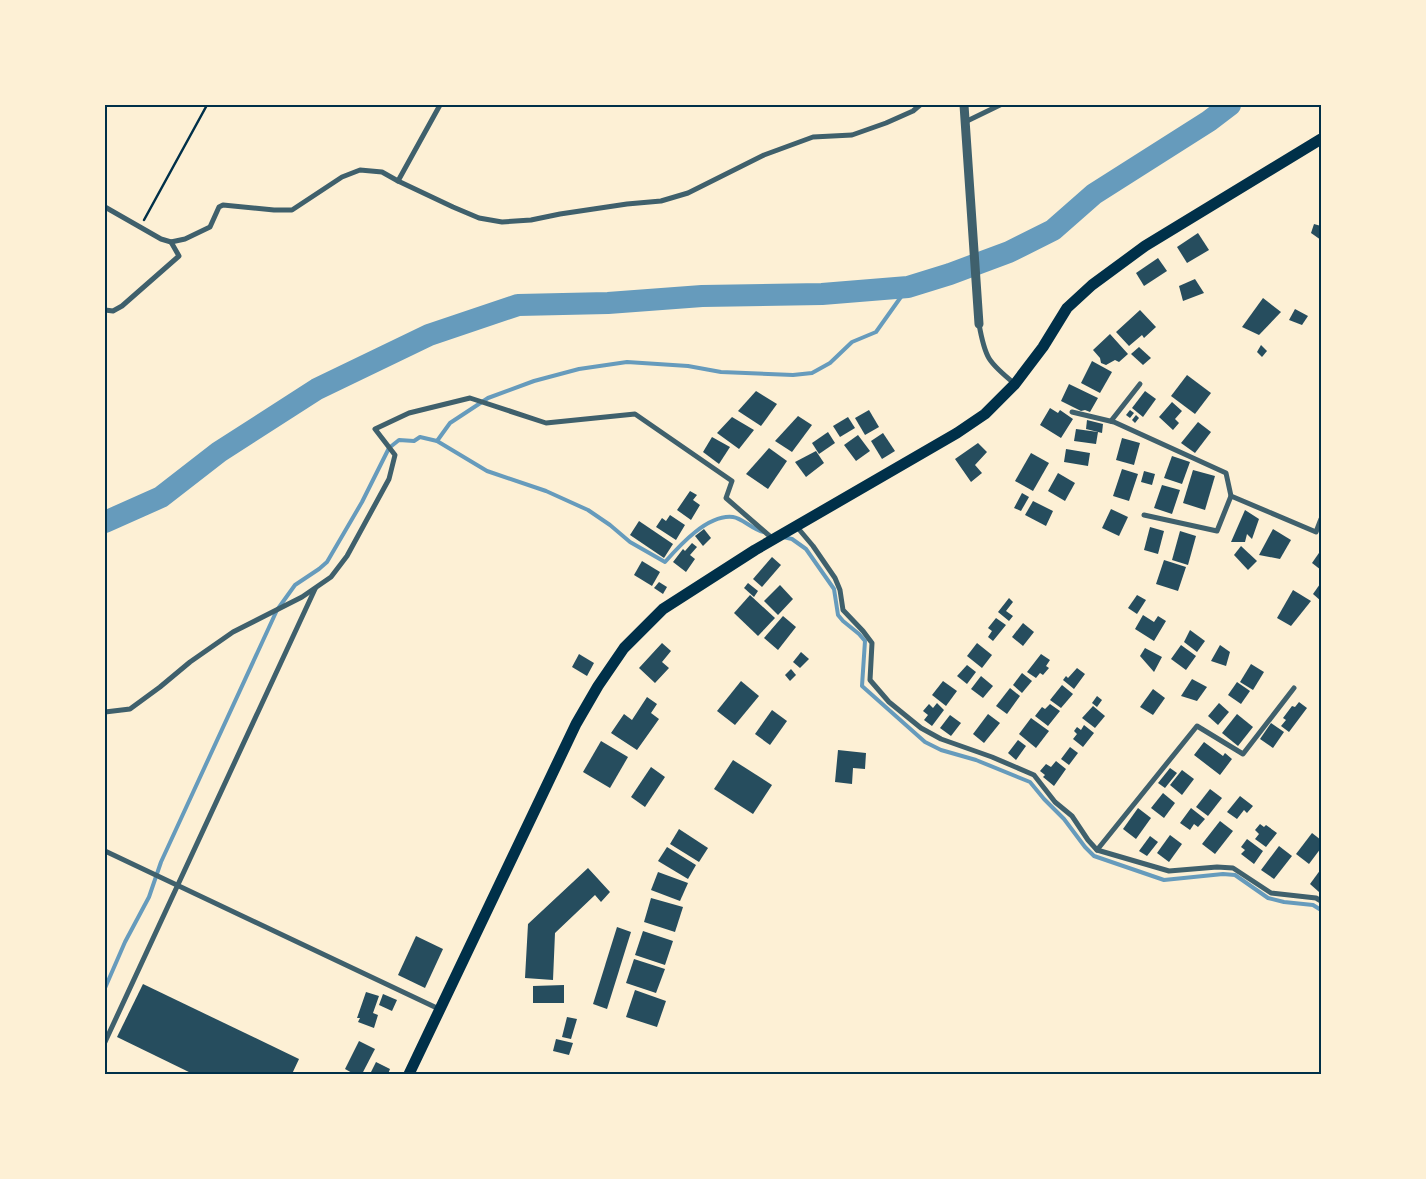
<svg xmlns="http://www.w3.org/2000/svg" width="1426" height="1179" viewBox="0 0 1426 1179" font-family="'Space Grotesk',sans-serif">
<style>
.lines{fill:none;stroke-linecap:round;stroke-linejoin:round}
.stream{stroke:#669bbc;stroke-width:4}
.river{stroke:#669bbc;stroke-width:22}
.building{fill:#264d5e}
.path{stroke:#003049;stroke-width:2.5}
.minor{stroke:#3f606c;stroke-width:5}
.tertiary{stroke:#3f606c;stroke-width:9}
.primary{stroke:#003049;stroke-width:11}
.neatline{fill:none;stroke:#003049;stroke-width:2}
</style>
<rect width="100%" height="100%" fill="#fdf0d5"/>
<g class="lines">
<!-- stream -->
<g class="stream">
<path d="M437 441 450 423 488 398 534 381 579 369 627 362 688 366 721 372 793 375 812 373 830 363 852 342 876 332 908 287"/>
<path d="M783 537 792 539 806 549 834 589 838 615 843 621 859 634 865 641 862 686 925 742 941 750 976 760 1030 782 1044 799 1064 819 1085 847 1094 856 1164 880 1223 874 1235 875 1268 898 1284 902 1313 905 1321 910"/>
<path d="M105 988 125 942 149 897 161 862 277 610 295 585 319 569 327 562 362 502 389 448 399 440 414 441 420 437 437 441 487 471 546 491 588 510 610 525 630 542 665 562C680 545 708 514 733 517 742 518 753 530 764 532"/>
</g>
<!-- river -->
<path class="river" d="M105 522 161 497 219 452 317 389 429 335 518 305 608 303 702 296 822 294 908 287 950 274 1009 252 1053 230 1094 194 1209 121 1230 105"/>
</g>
<!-- building -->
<g class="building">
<path d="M1314 224 1321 226V240L1311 233Z"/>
<path d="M1198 233 1209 250 1187 263 1177 247Z"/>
<path d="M1158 258 1167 271 1144 286 1136 273Z"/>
<path d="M1195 279 1204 293 1183 301 1179 286Z"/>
<path d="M1263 298 1281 312 1259 335 1242 327Z"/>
<path d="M1295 309 1308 316 1302 325 1289 320Z"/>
<path d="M1140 310 1156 327 1144 338 1142 335 1129 346 1116 332Z"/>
<path d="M1110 334 1128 354 1119 362 1115 360 1106 365 1101 363 1100 358 1093 350Z"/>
<path d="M1261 345 1267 351 1262 357 1257 352Z"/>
<path d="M1139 347 1151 358 1143 365 1131 354Z"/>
<path d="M1092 361 1112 372 1100 393 1081 383Z"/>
<path d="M1187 375 1211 393 1195 414 1171 396Z"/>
<path d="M1069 384 1098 398 1090 412 1085 410 1081 411 1061 401Z"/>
<path d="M756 391 777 404 761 426 738 411Z"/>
<path d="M1145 391 1156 399 1143 417 1132 408Z"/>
<path d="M1172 402 1182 411 1175 419 1179 423 1173 430 1159 417Z"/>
<path d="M1050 408 1058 413 1060 410 1073 419 1061 438 1040 425Z"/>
<path d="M869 410 879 427 865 435 855 418Z"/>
<path d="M1130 410 1134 413 1130 418 1126 415Z"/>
<path d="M1136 415 1139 418 1135 423 1132 420Z"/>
<path d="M798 416 812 425 792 452 775 441Z"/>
<path d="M732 417 754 430 739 449 717 433Z"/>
<path d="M848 417 855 428 840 437 833 426Z"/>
<path d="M1087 420 1103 424 1102 433 1086 429Z"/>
<path d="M1198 422 1211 432 1195 453 1181 443Z"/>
<path d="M1076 429 1098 432 1096 444 1074 441Z"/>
<path d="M828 432 835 443 819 454 812 443Z"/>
<path d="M883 433 895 451 882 459 871 441Z"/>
<path d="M858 435 870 451 856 461 844 445Z"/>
<path d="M712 437 730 447 719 464 703 452Z"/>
<path d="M1122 438 1140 443 1134 465 1116 460Z"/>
<path d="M978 443 987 452 975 465 982 473 971 482 955 459Z"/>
<path d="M769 448 787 461 768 489 746 474Z"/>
<path d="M1066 449 1090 453 1088 466 1064 462Z"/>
<path d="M816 451 824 463 806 477 795 462Z"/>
<path d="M1031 453 1049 463 1033 491 1015 481Z"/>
<path d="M1172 456 1190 462 1182 484 1164 478Z"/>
<path d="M1122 469 1138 474 1129 501 1113 496Z"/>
<path d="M1193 470 1215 476 1205 510 1183 503Z"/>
<path d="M1144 471 1155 474 1152 485 1141 482Z"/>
<path d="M1058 473 1075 483 1065 501 1048 491Z"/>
<path d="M1162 485 1180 490 1172 514 1154 508Z"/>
<path d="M690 491 697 495 693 500 700 505 691 520 677 510Z"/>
<path d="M1022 493 1029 497 1021 511 1014 508Z"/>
<path d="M1033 501 1053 511 1046 526 1025 515Z"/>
<path d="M1111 509 1128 517 1119 536 1102 528Z"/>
<path d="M1245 510 1259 519 1252 539 1247 534 1245 542H1231Z"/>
<path d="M670 515 685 525 676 540 656 527 662 518 666 521Z"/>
<path d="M639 521 673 544 664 558 630 535Z"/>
<path d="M1150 527 1164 531 1158 554 1144 550Z"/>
<path d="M704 529 711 538 703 546 695 536Z"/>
<path d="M1273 529 1291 540 1280 559 1259 555Z"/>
<path d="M1180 531 1196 536 1188 565 1172 560Z"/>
<path d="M692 543 697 547 690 555 695 559 686 572 673 562 683 549 685 551Z"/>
<path d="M1241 546 1257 561 1248 570 1234 555Z"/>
<path d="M1321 550V570L1312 563Z"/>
<path d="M772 557 781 565 762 587 753 579Z"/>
<path d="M1164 560 1186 567 1178 591 1156 584Z"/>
<path d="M642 561 660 572 652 586 634 575Z"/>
<path d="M659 582 667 587 663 594 654 588Z"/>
<path d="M748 583 758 591 754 597 744 588Z"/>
<path d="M1320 584 1321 585V601L1313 594Z"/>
<path d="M780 585 793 599 778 615 764 601Z"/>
<path d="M1293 590 1311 601 1291 626 1277 618Z"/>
<path d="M750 595 775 618 758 636 734 613Z"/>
<path d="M1137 595 1146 600 1137 614 1128 608Z"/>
<path d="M1009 598 1013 602 1006 611 1013 616 1009 621 998 612Z"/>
<path d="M1143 615 1154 622 1158 616 1166 621 1154 641 1135 629Z"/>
<path d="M783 616 796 627 778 650 764 638Z"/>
<path d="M996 618 1006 625 993 641 988 637 992 631 988 628Z"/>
<path d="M1023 623 1034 632 1023 646 1012 637Z"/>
<path d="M1190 630 1205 641 1197 652 1184 642Z"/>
<path d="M662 643 671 651 662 662 669 668 655 683 639 668Z"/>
<path d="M977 643 992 655 982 668 967 656Z"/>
<path d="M1181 645 1196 656 1186 670 1171 659Z"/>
<path d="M1220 645 1230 652 1226 666 1211 661Z"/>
<path d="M1145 648 1162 657 1154 672 1140 656Z"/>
<path d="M801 652 809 659 800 668 793 662Z"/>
<path d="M579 654 594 663 587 676 572 667Z"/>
<path d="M1041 654 1050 660 1046 666 1049 668 1043 675 1040 673 1036 678 1027 672Z"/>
<path d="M1251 664 1264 672 1253 690 1240 682Z"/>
<path d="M967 665 976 672 967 684 957 676Z"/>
<path d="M1077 668 1085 674 1074 689 1063 680 1066 676 1068 678Z"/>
<path d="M791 669 796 675 790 681 785 675Z"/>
<path d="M1022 673 1032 681 1022 693 1013 685Z"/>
<path d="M981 676 993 686 983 698 971 689Z"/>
<path d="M1192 679 1207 687 1197 701 1181 696Z"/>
<path d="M741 681 759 696 735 725 717 711Z"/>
<path d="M943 681 957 691 946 706 932 695Z"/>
<path d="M1237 682 1250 691 1241 704 1228 695Z"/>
<path d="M1062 685 1073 694 1061 708 1050 700Z"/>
<path d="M1010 688 1020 696 1007 714 996 706Z"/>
<path d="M1153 689 1165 698 1153 715 1140 707Z"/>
<path d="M1097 696 1102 700 1097 707 1092 703Z"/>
<path d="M647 697 657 704 651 713 659 719 637 750 611 733 624 714 632 720Z"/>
<path d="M1299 702 1307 708 1289 732 1281 726 1286 720 1283 718 1292 706 1295 707Z"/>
<path d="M937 703 944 710 932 726 924 720 928 715 923 711 929 704 933 708Z"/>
<path d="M1219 703 1229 712 1218 725 1208 716Z"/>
<path d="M1050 704 1060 711 1048 726 1035 716 1042 707 1045 709Z"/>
<path d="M1093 706 1105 716 1095 728 1082 718Z"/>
<path d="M772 710 787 721 770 745 755 734Z"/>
<path d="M988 714 1000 723 984 743 973 734Z"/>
<path d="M1237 714 1253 727 1238 746 1222 733Z"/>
<path d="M950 715 961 723 951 736 940 728Z"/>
<path d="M1031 718 1049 731 1036 748 1019 734Z"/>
<path d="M1271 723 1284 732 1273 748 1260 739Z"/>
<path d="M1084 725 1094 733 1083 747 1073 739 1077 734 1074 731 1077 727 1081 730Z"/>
<path d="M1018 740 1026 746 1016 760 1008 753Z"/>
<path d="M601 741 628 757 610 788 583 772Z"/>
<path d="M1204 742 1223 756 1225 753 1232 759 1220 775 1194 755Z"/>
<path d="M1070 747 1078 753 1069 765 1061 759Z"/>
<path d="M838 750 866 753 865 769 853 768 852 784 835 782Z"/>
<path d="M733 760 772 785 753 814 714 789Z"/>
<path d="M1056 761 1066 769 1054 786 1043 777 1045 775 1040 771 1046 764 1051 767Z"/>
<path d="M651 767 665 777 645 807 631 797Z"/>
<path d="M1170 768 1177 773 1165 788 1158 783Z"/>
<path d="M1182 770 1194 779 1182 795 1170 785Z"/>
<path d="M1210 789 1222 798 1208 816 1196 807Z"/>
<path d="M1163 793 1175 803 1164 818 1151 808Z"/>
<path d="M1240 796 1253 806 1247 813 1244 810 1237 819 1227 812Z"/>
<path d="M1138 808 1151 818 1136 839 1123 829Z"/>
<path d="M1191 808 1205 819 1198 827 1194 824 1190 830 1180 823Z"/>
<path d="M1220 821 1233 831 1215 854 1202 844Z"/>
<path d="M1260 824 1264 827 1266 825 1277 833 1266 847 1255 839 1259 834 1255 830Z"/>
<path d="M679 829 708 848 699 862 670 844Z"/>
<path d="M1312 833 1321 840V848L1309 864 1296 854Z"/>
<path d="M1170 835 1182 844 1169 862 1157 853Z"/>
<path d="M1150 836 1158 842 1147 856 1139 851Z"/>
<path d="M1247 839 1263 851 1254 864 1241 854 1245 850 1241 847Z"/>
<path d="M1279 846 1292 856 1274 879 1261 870Z"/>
<path d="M667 847 696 865 688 879 658 861Z"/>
<path d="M588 868 610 892 601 902 595 895 555 933 553 980 525 978 528 924Z"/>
<path d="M1321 869V890L1319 892 1310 884Z"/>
<path d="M658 872 688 883 680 901 651 890Z"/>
<path d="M651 898 683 907 675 932 644 922Z"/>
<path d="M617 927 631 932 607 1009 593 1004Z"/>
<path d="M643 931 673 941 665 965 635 955Z"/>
<path d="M416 936 443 949 425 988 398 975Z"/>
<path d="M634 959 665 969 656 993 626 983Z"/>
<path d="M143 984 299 1059 292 1074H193L117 1037Z"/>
<path d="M564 985V1003H533V986Z"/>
<path d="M635 990 666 1001 657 1027 626 1017Z"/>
<path d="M366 992 379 996 373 1013 378 1015 374 1028 358 1022 360 1018H357Z"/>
<path d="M383 994 397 1000 392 1011 379 1005Z"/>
<path d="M567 1017 577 1019 571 1039 562 1037Z"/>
<path d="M556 1039 573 1043 569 1055 553 1051Z"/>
<path d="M359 1041 375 1049 362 1074H354L345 1069Z"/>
<path d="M376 1062 390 1069 388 1074H370Z"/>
</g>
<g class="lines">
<!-- path -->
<path class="path" d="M144 220 207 105"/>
<!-- minor -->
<g class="minor">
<path d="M965 122 1000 105"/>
<path d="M398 181 440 105"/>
<path d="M105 207 161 239 171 242 185 239 210 227 219 207 223 205 274 210H292L342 177 360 170 382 172 398 181 453 207 479 218 502 222 531 220 560 214 627 204 661 201 688 193 764 155 813 137 852 135 886 123 913 111 920 105"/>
<path d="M105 310 113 311 122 306 179 256 171 242"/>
<path d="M979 324C985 358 988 362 1015 384"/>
<path d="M1072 412 1114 422 1226 473 1231 496 1316 532 1321 519"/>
<path d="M1111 421 1140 384"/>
<path d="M1144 515 1217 531 1231 496"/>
<path d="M797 527 813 546 835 578 840 590 843 610 863 631 872 643 870 680 889 702 921 728 941 739 992 757 1034 775 1055 802 1072 816 1088 840 1097 850 1169 871 1217 867 1233 868 1271 893 1316 898 1321 901"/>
<path d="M105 712 130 709 160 687 190 662 233 632 302 597 331 577 347 556 389 479 395 455 375 429 409 413 470 398 546 423 635 414 732 481 726 498 773 539"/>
<path d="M1097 850 1197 726 1243 754 1294 688"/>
<path d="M105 851 439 1009"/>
<path d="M105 1042 315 589"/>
</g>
<!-- tertiary -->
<path class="tertiary" d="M964 105 979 324"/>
<!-- primary -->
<path class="primary" d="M409 1074 576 724 598 686 624 648 663 609 755 550 957 433 985 414 1015 384 1043 347 1067 308 1092 285 1145 246 1321 139"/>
</g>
<!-- border -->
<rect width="1426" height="1179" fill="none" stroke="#fdf0d5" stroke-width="212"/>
<rect x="106" y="106" width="1214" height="967" class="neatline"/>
</svg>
